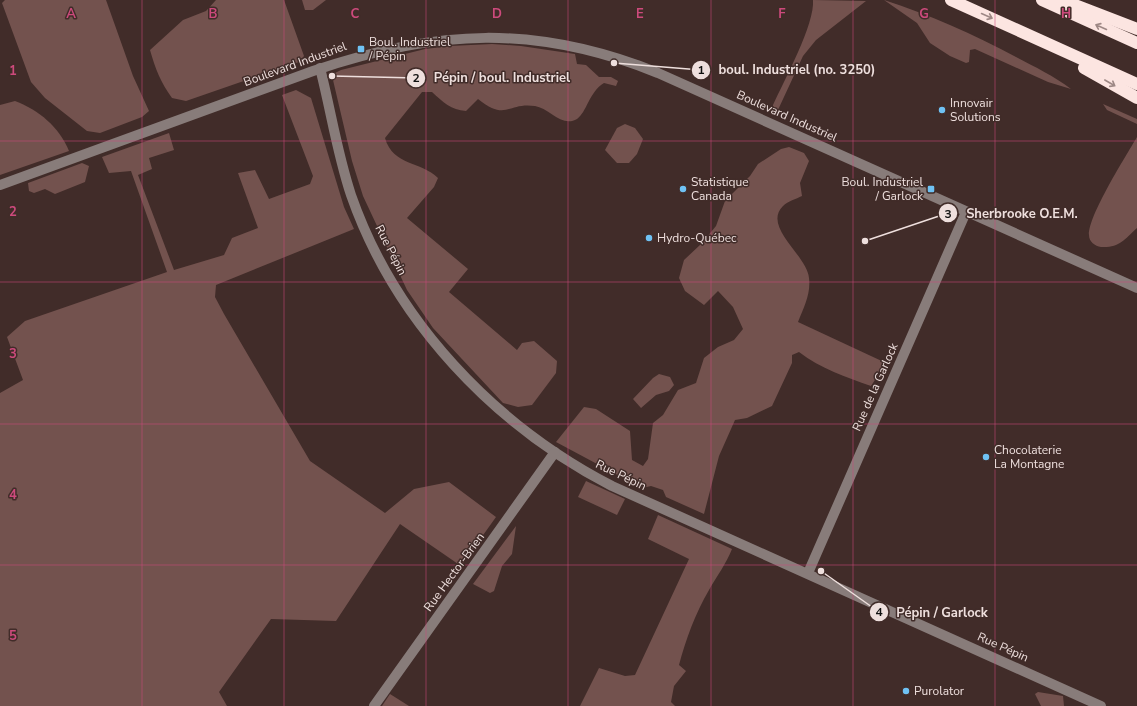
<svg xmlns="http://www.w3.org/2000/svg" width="1137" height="706" viewBox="0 0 1137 706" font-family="'Nunito Sans',sans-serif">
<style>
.green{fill:#73524e}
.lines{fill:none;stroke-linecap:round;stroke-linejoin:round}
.minor{stroke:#887c7a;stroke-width:10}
.highway{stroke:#fce5e1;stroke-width:12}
.oneway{stroke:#9e8885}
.grid{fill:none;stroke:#cd4a7c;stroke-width:1;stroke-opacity:0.55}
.poi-dot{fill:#6fc2f4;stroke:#412c29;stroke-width:1.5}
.labels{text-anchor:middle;stroke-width:3;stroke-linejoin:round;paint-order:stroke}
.poi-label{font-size:12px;fill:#eedfdd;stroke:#412c29;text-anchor:start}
.street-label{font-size:12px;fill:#eedfdd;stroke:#412c29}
.grid-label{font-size:13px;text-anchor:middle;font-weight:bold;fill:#cd4a7c;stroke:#412c29;stroke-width:3;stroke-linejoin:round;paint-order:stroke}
.leader{fill:none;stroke:#eedfdd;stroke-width:1.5}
.callout-dot{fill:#eedfdd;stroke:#412c29;stroke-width:1.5}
.mark-label{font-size:12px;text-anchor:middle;font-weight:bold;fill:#111}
.callout-label{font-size:13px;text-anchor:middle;font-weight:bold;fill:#eedfdd;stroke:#412c29;stroke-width:3;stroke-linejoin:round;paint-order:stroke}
</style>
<rect width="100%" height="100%" fill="#412c29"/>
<!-- green -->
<g class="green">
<path d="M5 0H106L133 76 149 111 142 117 100 133 87 131 45 98 31 82 2 3Z"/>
<path d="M216 0H284L304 56 299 62 186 101 172 98C161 83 155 68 150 50L183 20 206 11Z"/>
<path d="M302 0H326L313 10H305Z"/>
<path d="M813 0 866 1 816 40 803 56 777 112H773V105C784 81 815 24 813 0Z"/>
<path d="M884 0C930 15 973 34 1016 57 1035 67 1054 76 1071 89L1048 82 975 49 970 50 969 62 966 63 950 56 930 43 917 23Z"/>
<path d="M492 44 521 46 575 54 577 64 586 65 599 77H611L618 81 616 86 604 83C589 92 587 112 577 119 562 128 549 108 535 106 507 102 507 122 478 99L466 111C451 110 443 102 432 92H422L385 138C393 166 421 161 438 178L434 187 407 218 468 269 449 292 517 350 522 343 534 341 557 361 556 373 532 405 518 407 503 403 433 328 407 290 363 196 352 161 333 80V74L341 70 425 49 450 46Z"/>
<path d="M296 90 311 98 344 207 354 229 216 285 215 297 224 314 310 461 385 513 414 489 449 482 496 517 461 566 400 524 336 621 271 619 219 692 227 706H0V393L23 380 7 337 25 321 167 272 131 171 109 173 102 157 169 133 174 150 149 158 152 169 138 175 174 270 224 255 232 238 258 228 238 173 255 170 269 199 310 184 313 176 282 95Z"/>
<path d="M15 101C39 110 59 127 69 151L0 175V105Z"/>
<path d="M1103 104 1137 119V124L1107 110Z"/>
<path d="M625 124 635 128 643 139 637 154 629 163H617L605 150 617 128Z"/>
<path d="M1137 137V228C1124 240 1119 248 1101 247 1095 246 1089 242 1089 235 1088 216 1126 156 1137 137Z"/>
<path d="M789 147 804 153 809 161 800 183 802 196C796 199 788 201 783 206 762 227 807 255 809 278 811 294 804 307 798 322L886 363 871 386C846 377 821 369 799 352L792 355V363L772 406 747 418 735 420 719 456 704 514 666 497 663 490 651 486 642 488 556 442 584 407 596 409 630 431 632 460 643 466 648 459 653 423 663 415 678 390 696 383 704 358 718 347 734 340 743 329 733 307 718 291 704 305 685 291 679 278 684 260 701 244 716 226 725 201 750 176 758 164 781 149Z"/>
<path d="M82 163 89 166 85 182 55 194 45 189 34 193 29 191 28 183Z"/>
<path d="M659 374 670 377 674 385 669 391 656 395 641 408 633 399 653 378Z"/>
<path d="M586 481 625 499 617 515 578 497Z"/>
<path d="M658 515 732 549C726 564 717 576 709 590 695 614 686 639 679 665L686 671 674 686 671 702 675 706H580L599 668 625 676 635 675 689 559 648 539Z"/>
<path d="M516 526 512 554 502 566 494 591 490 593 473 584Z"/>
<path d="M1038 692 1063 696 1064 706H1041L1035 694Z"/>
<path d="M390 694 409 706H382Z"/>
</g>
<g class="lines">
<!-- minor -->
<g class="minor">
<path d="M320 68C331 111 337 153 351 195 395 321 494 425 612 486L1101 706"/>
<path d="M0 185 313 71C436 29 536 24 658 73L1137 288"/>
<path d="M808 573 966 212"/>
<path d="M374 706 555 452"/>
</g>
<!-- highway -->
<g class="highway">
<path d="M951 0 1137 84"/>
<path d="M1042 0 1137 43"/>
<path d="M1062 0 1137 29"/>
<path d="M1084 68 1137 98"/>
</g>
</g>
<!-- one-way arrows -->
<defs><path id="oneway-shaft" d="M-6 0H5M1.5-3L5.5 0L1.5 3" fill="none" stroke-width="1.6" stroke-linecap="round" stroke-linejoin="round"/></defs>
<g class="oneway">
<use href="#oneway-shaft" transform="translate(987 16) rotate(24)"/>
<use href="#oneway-shaft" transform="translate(1101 27) rotate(-156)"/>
<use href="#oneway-shaft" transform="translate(1110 83) rotate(30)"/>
</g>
<!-- grid -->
<path class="grid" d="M142 0V706M284 0V706M426 0V706M568 0V706M711 0V706M853 0V706M995 0V706M0 141H1137M0 282H1137M0 424H1137M0 565H1137"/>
<!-- markers -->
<g class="poi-dot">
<rect x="357" y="45" width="8" height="8" rx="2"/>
<circle cx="942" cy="110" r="4"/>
<circle cx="683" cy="189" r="4"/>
<rect x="927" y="185" width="8" height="8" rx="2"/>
<circle cx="649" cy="238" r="4"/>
<circle cx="986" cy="457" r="4"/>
<circle cx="906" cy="691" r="4"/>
</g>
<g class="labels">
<!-- poi labels -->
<g class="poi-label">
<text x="369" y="46">Boul. Industriel<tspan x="369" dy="14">/ Pépin</tspan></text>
<text x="950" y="107">Innovair<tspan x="950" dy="14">Solutions</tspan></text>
<text x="691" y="186">Statistique<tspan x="691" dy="14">Canada</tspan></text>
<text x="923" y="186" text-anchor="end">Boul. Industriel<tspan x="923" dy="14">/ Garlock</tspan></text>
<text x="657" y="242">Hydro-Québec</text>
<text x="994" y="454">Chocolaterie<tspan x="994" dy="14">La Montagne</tspan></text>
<text x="914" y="695">Purolator</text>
</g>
<!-- street labels -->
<g class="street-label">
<text transform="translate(295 64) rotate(-20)" y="4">Boulevard Industriel</text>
<text transform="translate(787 116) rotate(24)" y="4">Boulevard Industriel</text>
<text transform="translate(391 250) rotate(63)" y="4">Rue Pépin</text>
<text transform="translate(875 387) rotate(-66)" y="4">Rue de la Garlock</text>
<text transform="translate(621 475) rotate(26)" y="4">Rue Pépin</text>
<text transform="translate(454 572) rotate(-54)" y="4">Rue Hector-Brien</text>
<text transform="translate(1003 647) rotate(24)" y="4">Rue Pépin</text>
</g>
</g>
<g class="grid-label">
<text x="71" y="18">A</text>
<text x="213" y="18">B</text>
<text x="355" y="18">C</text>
<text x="497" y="18">D</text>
<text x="640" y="18">E</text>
<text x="782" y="18">F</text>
<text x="924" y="18">G</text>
<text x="1066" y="18">H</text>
<text x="13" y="75">1</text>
<text x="13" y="216">2</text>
<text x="13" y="358">3</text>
<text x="13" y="499">4</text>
<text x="13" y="640">5</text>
</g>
<!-- callouts -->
<path class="leader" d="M614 63L701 70M332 76L416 78M865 241L948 213M821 571L879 612"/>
<g class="callout-dot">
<circle cx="614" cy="63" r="4"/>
<circle cx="332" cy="76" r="4"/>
<circle cx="865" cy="241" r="4"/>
<circle cx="821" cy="571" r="4"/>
<circle cx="701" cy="70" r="10"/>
<circle cx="416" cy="78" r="10"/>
<circle cx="948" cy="213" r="10"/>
<circle cx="879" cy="612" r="10"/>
</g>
<g class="mark-label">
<text x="701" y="74">1</text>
<text x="416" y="82">2</text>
<text x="948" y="218">3</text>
<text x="879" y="616">4</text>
</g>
<g class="callout-label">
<text x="797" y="74">boul. Industriel (no. 3250)</text>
<text x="502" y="82">Pépin / boul. Industriel</text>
<text x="1022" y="218">Sherbrooke O.E.M.</text>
<text x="942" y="617">Pépin / Garlock</text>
</g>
</svg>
